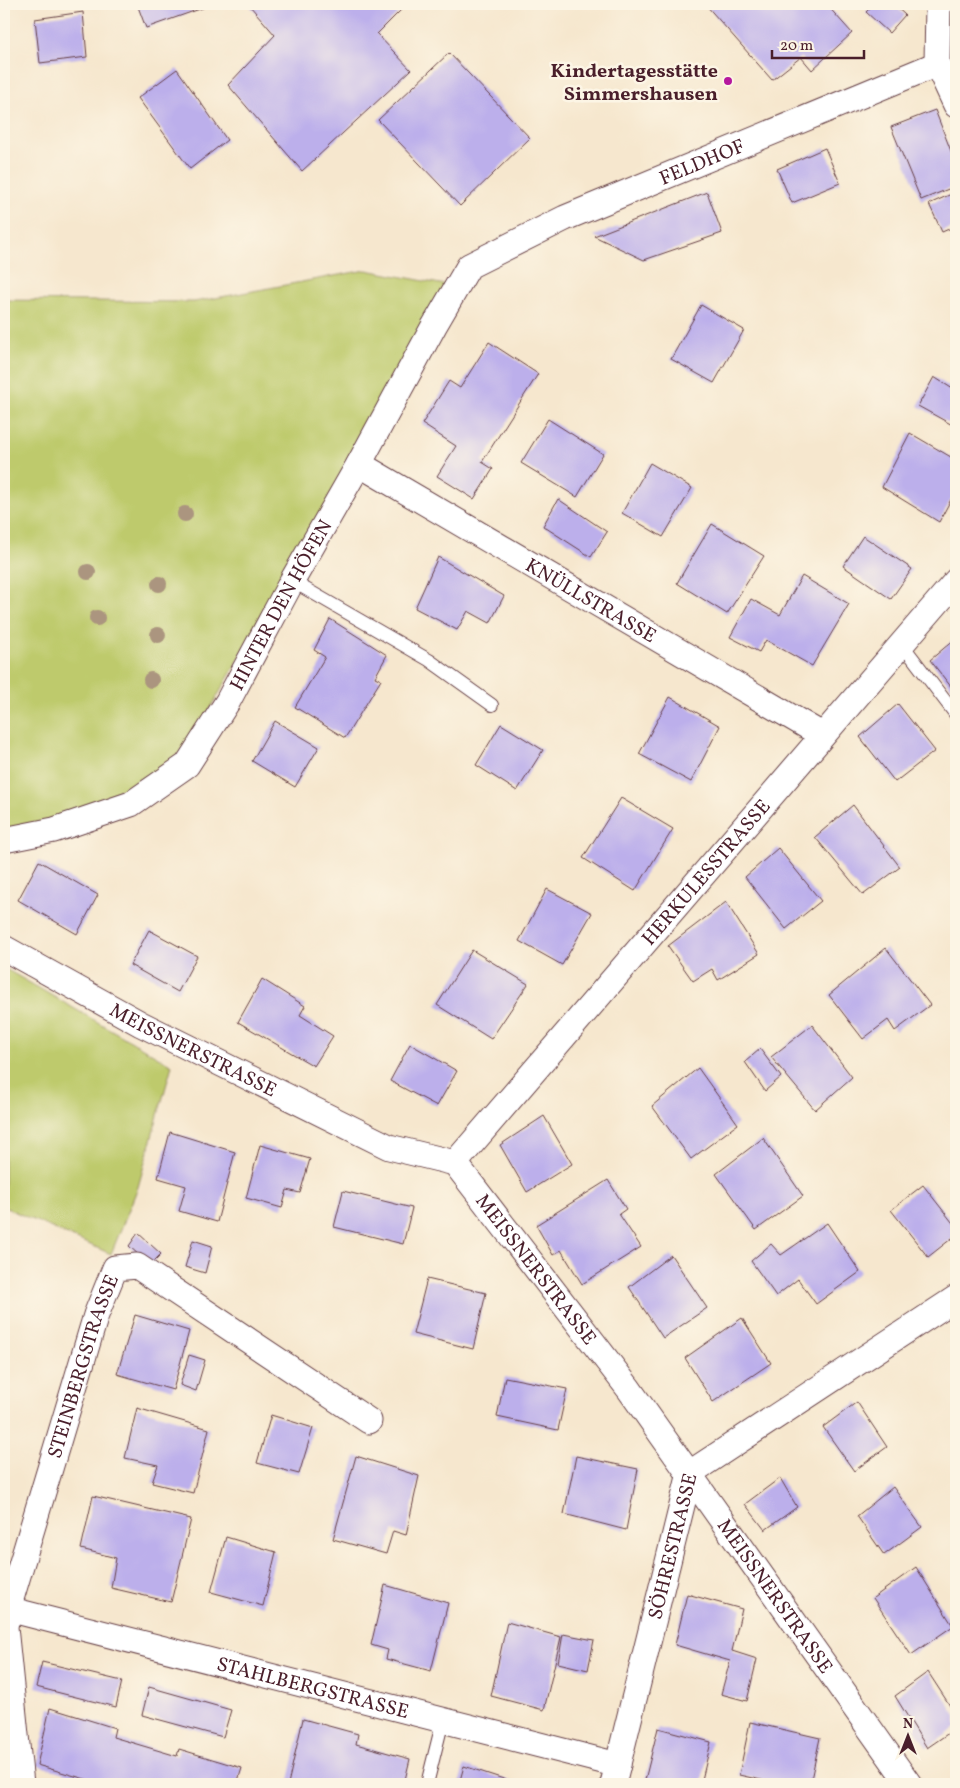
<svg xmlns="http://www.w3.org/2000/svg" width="960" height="1788" viewBox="0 0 960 1788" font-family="Vollkorn,serif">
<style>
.green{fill:#beca6c;stroke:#84744c}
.building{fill:#bcafeb}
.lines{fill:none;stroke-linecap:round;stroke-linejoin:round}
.lane-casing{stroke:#643d43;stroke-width:14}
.street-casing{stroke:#643d43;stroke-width:27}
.lane{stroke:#fff;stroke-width:12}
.street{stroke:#fff;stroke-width:25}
.tree{fill:#ab957f}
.poi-dot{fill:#b5179e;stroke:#fcf5e5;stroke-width:2}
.labels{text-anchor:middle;stroke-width:5;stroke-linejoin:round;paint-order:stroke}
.poi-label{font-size:20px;font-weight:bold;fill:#4a1f2b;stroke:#fcf5e5;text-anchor:end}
.street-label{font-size:20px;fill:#4a1f2b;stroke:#fcf5e5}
</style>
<rect width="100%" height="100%" fill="#fcf5e5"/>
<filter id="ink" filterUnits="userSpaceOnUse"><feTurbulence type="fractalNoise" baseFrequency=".02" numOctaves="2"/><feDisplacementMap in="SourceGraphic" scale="10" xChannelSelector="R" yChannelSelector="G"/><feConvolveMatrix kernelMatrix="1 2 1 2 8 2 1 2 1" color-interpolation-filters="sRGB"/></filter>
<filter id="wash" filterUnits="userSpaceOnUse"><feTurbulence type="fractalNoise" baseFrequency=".0096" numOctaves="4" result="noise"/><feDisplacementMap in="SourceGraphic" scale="20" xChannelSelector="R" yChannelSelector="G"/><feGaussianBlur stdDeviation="1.12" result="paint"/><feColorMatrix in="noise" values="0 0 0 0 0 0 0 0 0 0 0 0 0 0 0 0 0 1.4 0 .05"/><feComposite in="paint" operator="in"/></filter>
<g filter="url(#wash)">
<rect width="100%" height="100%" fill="#f6e7ce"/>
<!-- green -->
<g class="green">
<path d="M366 270 456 287 193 738 170 763 92 805 4 836V300L194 302Z"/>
<path d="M4 968 172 1065 138 1187 111 1254 4 1207Z"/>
</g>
<g id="blocks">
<!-- building -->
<g class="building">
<path d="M137 4H214L146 28Z"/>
<path d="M252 4H403L405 6 377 34 411 70 302 171 228 85 275 35 250 6Z"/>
<path d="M705 4H805L809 7 812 4H826L852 33 812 70 801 57 772 80Z"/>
<path d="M874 4H893L905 15 889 33 866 12Z"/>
<path d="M83 12 87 57 40 63 35 19Z"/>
<path d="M449 53 530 138 460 206 378 120Z"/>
<path d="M177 69 227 140 190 169 138 98Z"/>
<path d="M935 110 956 164V186L921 200 891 127Z"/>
<path d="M825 148 840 183 792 203 777 169Z"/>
<path d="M707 192 722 233 644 260 594 236Z"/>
<path d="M956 192V226L942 232 929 204Z"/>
<path d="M701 305 744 330 714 383 671 359Z"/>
<path d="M489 342 538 374 482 462 493 469 474 499 437 476 456 446 422 424 449 381 460 388Z"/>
<path d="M934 377 956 391V427L918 406Z"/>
<path d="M548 419 603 454 577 497 521 463Z"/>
<path d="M910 433 956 460V490L939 522 882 487Z"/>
<path d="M650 463 692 488 663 537 622 513Z"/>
<path d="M558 499 607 532 591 557 543 526Z"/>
<path d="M712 524 764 556 727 614 677 583Z"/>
<path d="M863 536 912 569 891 599 843 566Z"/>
<path d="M438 557 504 596 490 623 468 611 457 630 415 608Z"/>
<path d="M802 576 849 604 812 666 766 640 759 652 730 637 751 599 780 615Z"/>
<path d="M330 619 387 655 375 677 381 680 345 738 295 707 325 657 314 650Z"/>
<path d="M956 638V693L930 660Z"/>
<path d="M670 697 720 726 691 782 639 754Z"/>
<path d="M898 704 935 751 895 782 860 737Z"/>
<path d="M275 721 319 747 295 787 252 761Z"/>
<path d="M501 724 543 750 517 791 476 765Z"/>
<path d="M621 798 673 829 635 891 583 858Z"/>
<path d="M853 805 900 867 863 895 815 837Z"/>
<path d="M778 848 821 901 786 929 745 877Z"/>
<path d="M39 861 98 895 77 934 18 900Z"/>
<path d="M547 889 592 913 562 965 519 941Z"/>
<path d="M726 902 759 954 718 980 712 969 693 981 668 946Z"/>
<path d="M149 930 197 956 178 992 130 965Z"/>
<path d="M886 948 930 1005 895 1031 888 1020 863 1039 829 995Z"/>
<path d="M472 950 528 984 491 1039 437 1005Z"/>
<path d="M262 979 305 1006 300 1015 333 1036 314 1066 238 1022Z"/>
<path d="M812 1025 852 1077 815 1110 771 1057Z"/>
<path d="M410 1044 457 1071 437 1106 390 1081Z"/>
<path d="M760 1049 781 1077 765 1091 745 1062Z"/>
<path d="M698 1068 738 1124 691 1159 652 1106Z"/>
<path d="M544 1116 572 1164 527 1192 500 1145Z"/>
<path d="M170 1132 235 1152 217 1222 179 1211 186 1186 158 1178Z"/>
<path d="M763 1138 803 1196 756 1230 716 1174Z"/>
<path d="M260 1145 310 1159 300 1193 287 1190 282 1208 246 1198Z"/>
<path d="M608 1180 626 1209 619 1214 641 1247 582 1284 561 1250 553 1255 536 1225Z"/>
<path d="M923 1185 956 1227V1235L928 1257 891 1210Z"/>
<path d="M343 1191 412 1208 403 1244 334 1227Z"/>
<path d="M827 1223 860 1272 816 1304 798 1279 776 1296 751 1261 771 1244 781 1255Z"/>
<path d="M138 1233 161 1254 150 1265 129 1246Z"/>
<path d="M193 1240 212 1246 205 1273 185 1267Z"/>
<path d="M671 1255 707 1308 663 1338 629 1287Z"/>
<path d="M427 1279 486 1293 473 1349 413 1334Z"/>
<path d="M135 1315 189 1331 173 1390 117 1374Z"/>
<path d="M742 1318 771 1363 713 1402 685 1358Z"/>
<path d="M189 1355 205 1360 196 1391 180 1385Z"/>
<path d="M505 1377 567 1389 558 1430 497 1417Z"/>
<path d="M857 1402 887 1447 854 1471 823 1427Z"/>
<path d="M137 1408 209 1429 193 1493 152 1483 158 1465 125 1458Z"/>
<path d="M271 1415 313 1428 299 1474 257 1463Z"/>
<path d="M356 1456 419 1476 406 1535 393 1531 386 1554 333 1539Z"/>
<path d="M576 1456 638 1469 626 1530 564 1514Z"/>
<path d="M780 1478 797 1507 765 1530 745 1504Z"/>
<path d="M893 1487 922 1527 884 1555 857 1516Z"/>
<path d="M93 1496 191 1519 171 1602 111 1588 116 1558 81 1549Z"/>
<path d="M226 1537 276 1552 263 1606 211 1592Z"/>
<path d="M916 1567 953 1626 911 1655 873 1598Z"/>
<path d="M385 1585 448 1603 431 1671 386 1659 388 1650 371 1645Z"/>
<path d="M687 1594 742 1609 732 1651 757 1659 747 1701 721 1694 730 1661 675 1645Z"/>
<path d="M507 1622 561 1637 544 1710 491 1696Z"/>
<path d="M563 1634 594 1640 588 1670 558 1663Z"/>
<path d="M42 1662 122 1681 116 1707 36 1687Z"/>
<path d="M928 1672 956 1715V1728L927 1748 895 1696Z"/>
<path d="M149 1687 231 1710 223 1737 142 1715Z"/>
<path d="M50 1708 115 1728 113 1737 177 1756 179 1749 242 1768 237 1784H99V1783L37 1765Z"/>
<path d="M303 1719 358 1734 356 1744 410 1759 404 1784 372 1783 371 1784H288Z"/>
<path d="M750 1722 820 1738 810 1784H779L739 1775Z"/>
<path d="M658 1728 711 1742 701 1784H644Z"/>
<path d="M464 1766 519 1784H459Z"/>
</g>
</g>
</g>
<g filter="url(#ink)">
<use href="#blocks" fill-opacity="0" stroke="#643d43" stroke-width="1"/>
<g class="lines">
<!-- lane casing -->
<g class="lane-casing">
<g id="lane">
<path d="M292 581 429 660 492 705"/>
<path d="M902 644 956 715"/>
<path d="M427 1784 443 1720"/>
</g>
</g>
<!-- street casing -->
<g class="street-casing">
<g id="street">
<path d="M938 4 937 64 956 105"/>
<path id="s1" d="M359 464 822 735"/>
<path id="s2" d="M4 840 54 830 131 804 187 765 228 701 292 581 359 464 434 326 469 266 565 218 937 64"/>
<path id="s3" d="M4 948 141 1024 389 1147 455 1163 629 1389 909 1784"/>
<path id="s4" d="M455 1163 956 581"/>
<path id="s5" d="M4 1608 618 1765"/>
<path id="s6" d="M21 1784 5 1627 8 1609 96 1315 115 1268 137 1266 369 1421"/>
<path id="s7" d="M613 1784 690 1473 956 1298"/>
</g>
</g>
<!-- lane -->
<use href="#lane" class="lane"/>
<!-- street -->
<use href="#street" class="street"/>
</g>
<!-- trees -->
<g class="tree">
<circle cx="185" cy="514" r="8"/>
<circle cx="88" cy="572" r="8"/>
<circle cx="159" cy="584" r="8"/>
<circle cx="97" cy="618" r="8"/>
<circle cx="158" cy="635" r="8"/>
<circle cx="151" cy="680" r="8"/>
</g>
</g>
<!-- markers -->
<circle class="poi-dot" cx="728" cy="81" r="5"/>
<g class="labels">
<!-- poi labels -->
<g class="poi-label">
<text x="718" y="77">Kindertagesstätte<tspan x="718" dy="23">Simmershausen</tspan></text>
</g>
<!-- street labels -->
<g class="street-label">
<text dy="7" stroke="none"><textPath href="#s2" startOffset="1029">FELDHOF</textPath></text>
<text dy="7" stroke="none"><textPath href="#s1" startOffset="269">KNÜLLSTRASSE</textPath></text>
<text dy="7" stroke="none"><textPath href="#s2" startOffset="386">HINTER DEN HÖFEN</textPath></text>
<text dy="7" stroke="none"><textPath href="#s4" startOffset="384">HERKULESSTRASSE</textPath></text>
<text dy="7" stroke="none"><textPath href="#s3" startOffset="215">MEISSNERSTRASSE</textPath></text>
<text dy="7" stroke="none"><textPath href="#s3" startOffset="635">MEISSNERSTRASSE</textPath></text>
<text dy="7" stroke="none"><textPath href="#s6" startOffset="430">STEINBERGSTRASSE</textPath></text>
<text dy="7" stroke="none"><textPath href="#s7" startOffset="245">SÖHRESTRASSE</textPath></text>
<text dy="7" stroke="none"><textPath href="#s3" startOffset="1040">MEISSNERSTRASSE</textPath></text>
<text dy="7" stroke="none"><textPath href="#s5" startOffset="319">STAHLBERGSTRASSE</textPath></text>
</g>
</g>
<!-- margin -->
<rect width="960" height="1788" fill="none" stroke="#fcf5e5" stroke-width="20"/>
<!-- north arrow -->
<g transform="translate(908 1736)" stroke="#fcf5e5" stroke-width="4" paint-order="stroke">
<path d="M0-4L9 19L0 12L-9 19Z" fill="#4a1f2b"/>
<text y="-8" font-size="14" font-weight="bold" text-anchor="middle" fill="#4a1f2b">N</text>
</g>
<!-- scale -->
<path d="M772 50v8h92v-8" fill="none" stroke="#4a1f2b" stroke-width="2.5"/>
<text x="780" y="50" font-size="15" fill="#4a1f2b" stroke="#fcf5e5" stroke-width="4" paint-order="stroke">20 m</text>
</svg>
